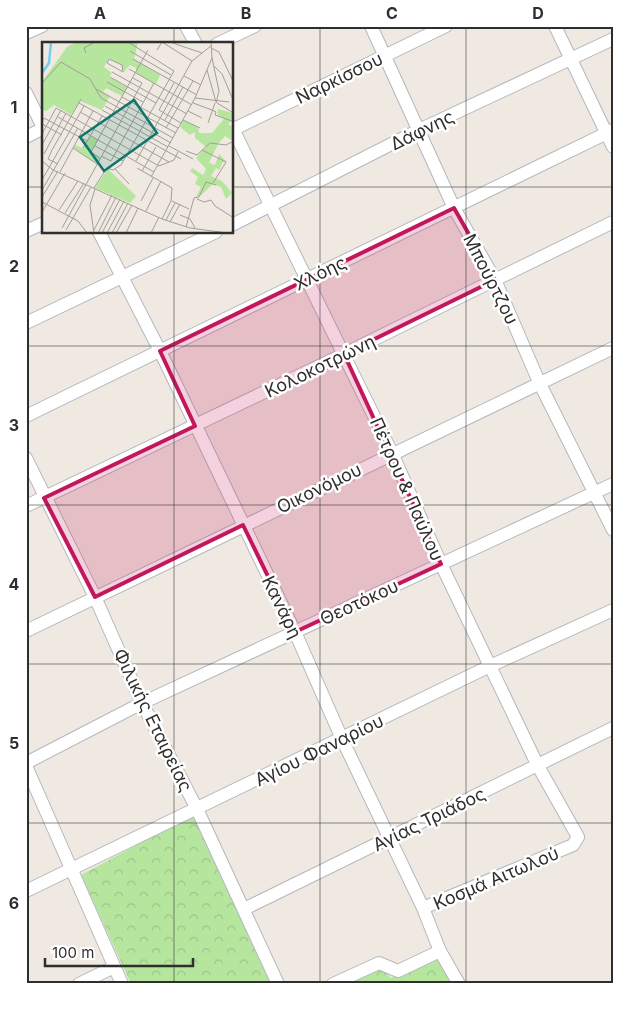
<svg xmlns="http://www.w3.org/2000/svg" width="639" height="1010" viewBox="0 0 639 1010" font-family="Inter,sans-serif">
	<defs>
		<pattern id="forest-crowns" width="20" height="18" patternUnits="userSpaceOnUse" patternTransform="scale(1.25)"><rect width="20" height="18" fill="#b6e59e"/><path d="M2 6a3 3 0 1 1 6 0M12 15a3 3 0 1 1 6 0" fill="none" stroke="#9dc588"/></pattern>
	</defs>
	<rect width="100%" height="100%" fill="#efe9e1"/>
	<path fill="url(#forest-crowns)" d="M196,813L274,984H131L81,875Z
		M441,953L456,984H348L382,968L391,978Z"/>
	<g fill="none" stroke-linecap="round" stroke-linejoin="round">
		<g stroke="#b4b7c1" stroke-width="14">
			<path id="minor" d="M186,26L196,44
				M371,26L454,208L495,280L539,382L613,530
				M555,26L613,147
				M26,33L42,26
				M217,44L255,26
				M26,93L44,129
				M232,127L392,453L441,564L538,766L578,837L573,845L423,908
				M232,130L446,26
				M26,137L44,128
				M232,225L419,130L613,39
				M26,231L44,223
				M99,232L160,351L295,632L342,739L423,908L440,951L459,984
				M26,323L216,232
				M26,416L613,130
				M26,458L95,597L142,703L197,809L278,984
				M26,506L344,354L613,222
				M26,631L613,348
				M26,763L142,703L613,484
				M26,766L122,984
				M26,891L490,666L613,610
				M244,909L613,728
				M79,984L114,967
				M333,984L379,963L398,971L440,951"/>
		</g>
		<use href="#minor" stroke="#fff" stroke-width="12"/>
	</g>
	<path fill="#c2185b" fill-opacity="0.2" stroke="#c2185b" stroke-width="4" stroke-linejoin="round" d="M454,208L495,280L344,354L441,564L295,632L243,525L95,597L44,498L195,426L160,351Z"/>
	<path fill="none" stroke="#2e2e2e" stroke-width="1" stroke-opacity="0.55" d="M174,26V44M320,26V984M466,26V984M26,187H44M232,187H613M174,232V984M26,346H613M26,505H613M26,664H613M26,823H613"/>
	<g text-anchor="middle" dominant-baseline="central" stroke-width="5" stroke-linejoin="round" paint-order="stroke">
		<g font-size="18" fill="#2e2e2e" stroke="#fff">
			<text transform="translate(339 78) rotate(-26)">Ναρκίσσου</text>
			<text transform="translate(422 130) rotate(-26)">Δάφνης</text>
			<text transform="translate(320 273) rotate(-26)">Χλόης</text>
			<text transform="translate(491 279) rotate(63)">Μπούρτζου</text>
			<text transform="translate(320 366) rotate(-26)">Κολοκοτρώνη</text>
			<text transform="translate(319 488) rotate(-26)">Οικονόμου</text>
			<text transform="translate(407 489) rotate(66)">Πέτρου &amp; Παύλου</text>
			<text transform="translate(359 602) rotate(-25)">Θεοτόκου</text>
			<text transform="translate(282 607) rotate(64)">Κανάρη</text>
			<text transform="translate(153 720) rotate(64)">Φιλικής Εταιρείας</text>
			<text transform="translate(319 750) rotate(-26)">Αγίου Φαναρίου</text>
			<text transform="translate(429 819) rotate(-26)">Αγίας Τριάδος</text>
			<text transform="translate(496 878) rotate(-23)">Κοσμά Αιτωλού</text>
		</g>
	</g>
	<g transform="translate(42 42)">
		<rect width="191" height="191" fill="#efe9e1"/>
		<path d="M34,0H96L92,17L118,33L114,42L94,31V26L88,23L82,30L80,23L67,16L62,25L70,31L67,35L85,45L80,54L64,46L61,50L68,54L60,68L38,59L29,73L12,63L4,69L0,68V40L25,5ZM176,67L191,71V78L186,82L191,85V99L183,94L176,102L167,121L173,123L177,112L185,120H181L177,128L174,126L169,134L180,139L190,151L184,157L179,145L171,142L159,153L154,155L159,145L153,142L156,135L148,129L150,126L161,133L164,127L154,116L164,105L153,96V90L148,93L138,85L141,78L156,85L157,91H170L182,77L176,73ZM48,94L56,98L49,110L58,116L55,122L32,106L33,103L41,106Z" fill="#b6e59e"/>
		<path d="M66,127L94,154L88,161L53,146Z" fill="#b6e59e"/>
		<path fill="none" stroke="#75cff0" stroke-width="2.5" d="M0,31L7,21L9,0"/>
		<path fill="none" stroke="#a29e99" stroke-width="1" d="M128,0L160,11M169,6L177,10L192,41M115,8L120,0L150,19M88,9L129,33M44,11L42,6L53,0M170,16L177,49L174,61M67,17L80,23L81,30L65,21ZM91,17L155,53M172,24L180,32L192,60M87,27L150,63M165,28L174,60M70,30L145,72M142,34L159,43M68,35L114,61M65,40L101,60M0,41L19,20L48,37L59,56L131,96M132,41L117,68L139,81M54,47L134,91M80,55L136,86M153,56L187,60M37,61L139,117M151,61L170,68M175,61L190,70M63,64L129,101M60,68L126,105M170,68L174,70L173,73L190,79M146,69L160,76M38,70L127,120M16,75L112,130M123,78L141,45M141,78L158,86M0,80L2,76L45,99M166,81L173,61M0,82L20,93M124,86L151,39M0,92L14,66L117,124L132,118L136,110M0,103L19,68M53,104L81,119M127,104L151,117M31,106L55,122M41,106L60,74M10,108L39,57M10,108L6,117L16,122M160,108L184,120L171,141M144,109L155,113L168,101L184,103L192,99M2,112L24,71M59,114L69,119L112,41M58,116L49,110L106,8M0,119L11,128L120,177L148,186L185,191M94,119L150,19L169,4M95,126L130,146L129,159L120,177M73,127L87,142M100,129L114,105M18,130L51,69M109,135L153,56L170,16L169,0M0,138L42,64M52,146L65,126L71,128L79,123L132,29L86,0M0,148L36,86M0,155L16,129M155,157L162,160L169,158L173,164L192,176M99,159L111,136M130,159L147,167M0,160L36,179L45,191M17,168L36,139M104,169L119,139M0,170L23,131M23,171L42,141M138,173L148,177L153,186M124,178L133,161M128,180L138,162M144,185L152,156L157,155L164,140L174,143M20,186L100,41L91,36M24,188L49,145M52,188L70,153M52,191L48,163L53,147M56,191L74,155M60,191L78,157M65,191L82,159M70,191L86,161M74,191L90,163M84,191L96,166M109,191L117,175"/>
		<path fill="#0f766e" fill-opacity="0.15" stroke="#0f766e" stroke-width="2.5" d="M92,58L115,91L62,129L38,95Z"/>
		<rect width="191" height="191" fill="none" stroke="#2e2e2e" stroke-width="2.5"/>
	</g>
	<rect width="639" height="1010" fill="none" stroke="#ffffff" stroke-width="55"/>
	<path d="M45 958v8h148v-8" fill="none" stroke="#2e2e2e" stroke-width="2.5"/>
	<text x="52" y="958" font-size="15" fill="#2e2e2e" stroke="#ffffff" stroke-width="4" paint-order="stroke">100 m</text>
	<rect x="28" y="28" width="584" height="954" fill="none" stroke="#2e2e2e" stroke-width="2"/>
	<g font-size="16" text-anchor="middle" font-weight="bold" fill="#2e2e2e">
		<text x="100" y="19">A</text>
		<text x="246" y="19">B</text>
		<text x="392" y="19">C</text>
		<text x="538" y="19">D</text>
		<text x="14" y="113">1</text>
		<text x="14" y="272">2</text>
		<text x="14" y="431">3</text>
		<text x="14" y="590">4</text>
		<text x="14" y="749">5</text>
		<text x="14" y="909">6</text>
	</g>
</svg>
